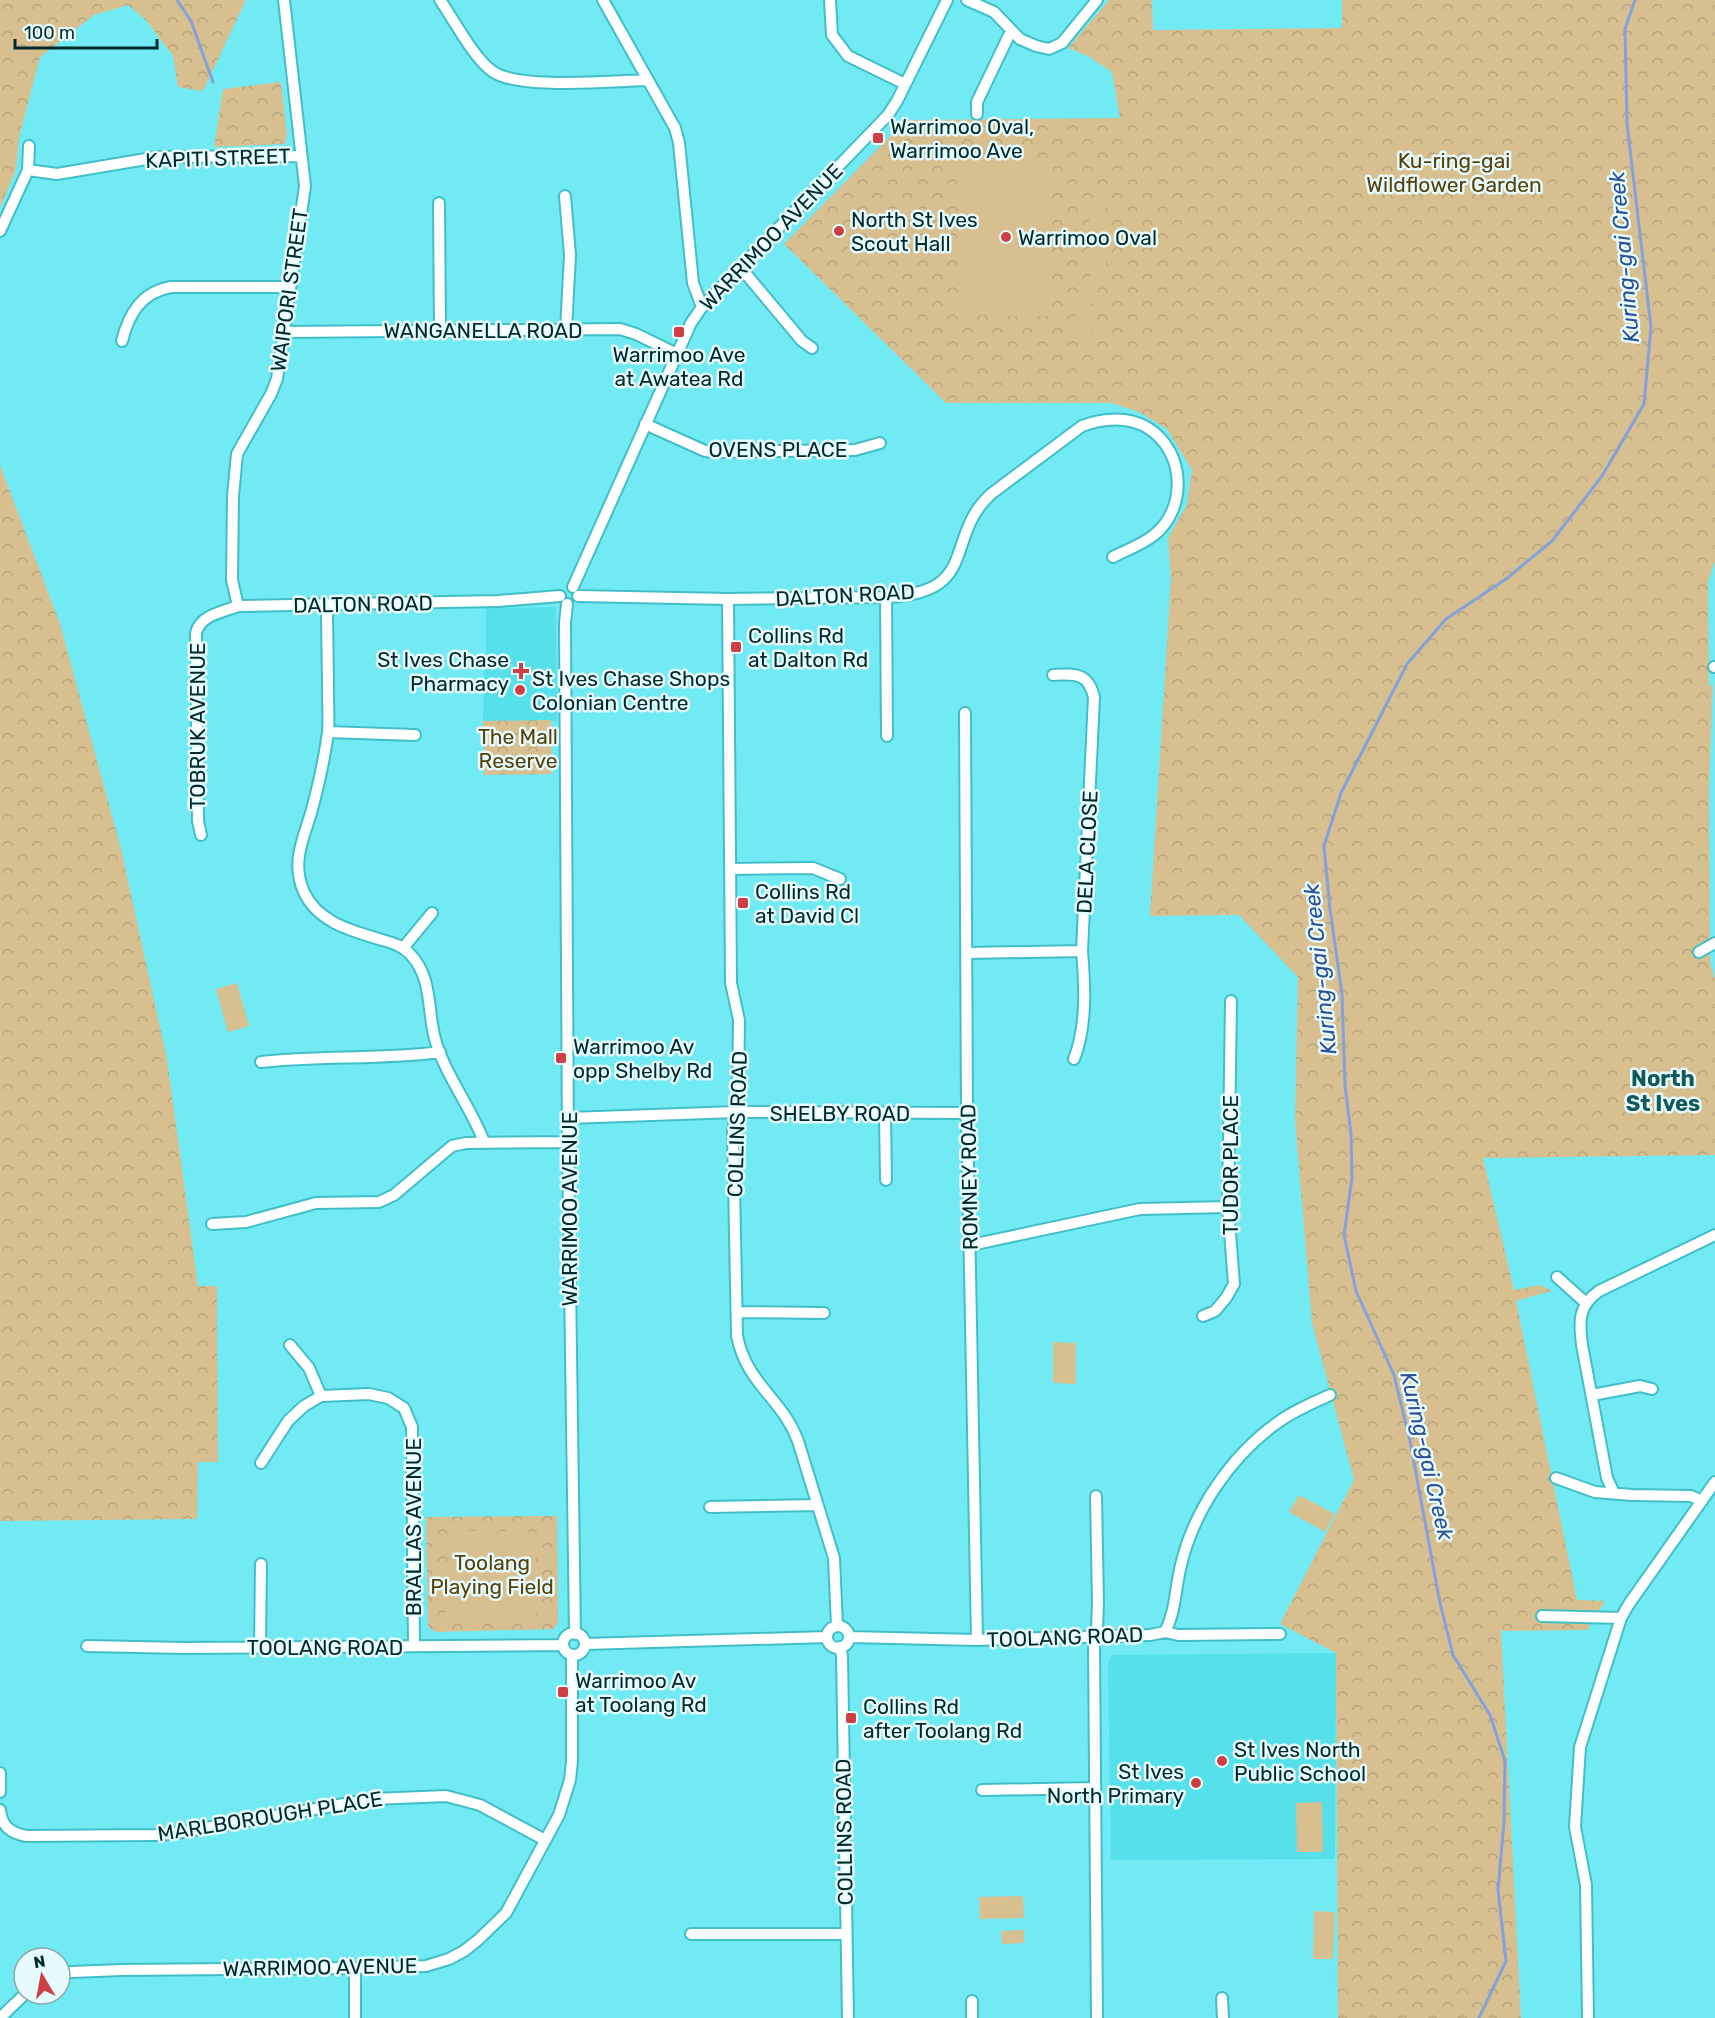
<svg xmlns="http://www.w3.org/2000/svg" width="1715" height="2018" viewBox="0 0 1715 2018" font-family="Rubik,sans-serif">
	<defs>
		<pattern id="forest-crowns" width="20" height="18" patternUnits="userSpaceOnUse" patternTransform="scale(1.5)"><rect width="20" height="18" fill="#d8bf90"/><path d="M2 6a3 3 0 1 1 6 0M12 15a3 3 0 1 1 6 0" fill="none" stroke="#b8a47c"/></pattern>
	</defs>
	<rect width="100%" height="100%" fill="#72eaf4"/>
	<path fill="#55e0ea" d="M556,607L557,721H483L484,670L486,666V608Z
		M1336,1653L1335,1859L1111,1860L1108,1664L1112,1655Z"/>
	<path fill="url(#forest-crowns)" d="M0,0H246L203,91L178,87L173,56L146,20L128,5L94,15L40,57L19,138L16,170L0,208Z
		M1109,0H1152L1153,30L1342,28V0H1715V561L1708,582L1709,687L1713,683L1709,789L1710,962L1715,979V1155L1483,1158L1514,1290L1540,1285L1552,1291L1516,1301L1577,1600L1605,1601L1587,1630L1501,1631L1521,2018H1338L1336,1653L1280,1624L1354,1480L1312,1323L1295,1120L1298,977L1239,915L1150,916L1171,578L1168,538L1187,504L1192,470L1167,429L1139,412L1111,403H946L784,244L906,120L1120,118L1112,72L1088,56L1068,48Z
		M281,82L287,135L285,144L214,147L223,89Z
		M0,465L60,624L121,849L167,1059L198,1286H217L218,1462H198L197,1519L0,1521Z
		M551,720L552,774L484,775L483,721Z
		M557,1516L558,1622L554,1629L436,1632L428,1627L426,1517Z"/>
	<path fill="#d8bf90" d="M961,159H1053L1051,316L959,315Z
		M1105,202L1106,237H1090L1089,203Z
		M1090,248H1106V282H1090Z
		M1091,300L1092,334H1076L1075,301Z
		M237,983L249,1026L228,1032L216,989Z
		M1053,1342L1076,1343V1384L1053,1383Z
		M1299,1495L1335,1514L1325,1532L1289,1512Z
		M447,1530L489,1531V1538L498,1539L499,1531L537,1532L536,1560H526L527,1563L538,1564L537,1592H531L532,1595L537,1596L536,1624L495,1622V1617H485V1622L445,1621L446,1593H462V1590L445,1589L447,1561L466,1562L468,1559L446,1558Z
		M1322,1802L1323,1852H1297L1296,1803Z
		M1023,1896L1024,1918L980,1919L979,1897Z
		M1314,1911L1335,1912L1333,1959H1313Z
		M1024,1930V1943L1002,1944L1001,1931Z"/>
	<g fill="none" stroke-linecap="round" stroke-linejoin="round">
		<path stroke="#83a2dc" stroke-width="3" d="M177,0L191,21L213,82
			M1479,2018L1506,1961L1498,1890L1504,1821L1505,1761L1490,1715L1453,1655L1440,1603L1410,1441L1394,1375L1356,1291L1344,1235L1352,1178L1351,1134L1345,1085L1342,994L1330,909L1324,846L1341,793L1407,664L1446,619L1506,579L1552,541L1602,476L1644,404L1651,327L1627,124L1625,29L1635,0"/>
		<g stroke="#40bfc8" stroke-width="14">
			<path id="minor" d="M440,0C454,20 473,57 492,71C517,90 613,81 648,80
				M603,0L675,128L679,143L693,283L702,307
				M830,0L832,35L848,56L905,84
				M967,0L994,12L1020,39L1036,46L1049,49L1062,43L1097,0
				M977,114V102L1011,31
				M28,170L57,174L158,157L301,156
				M565,196L570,255L566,330
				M439,203L440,331
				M0,231L28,170L29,146
				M741,268L802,341L812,348
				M285,332L620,329L636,334L677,354
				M122,341C129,313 142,292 171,287H290
				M645,424L705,451L716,452L855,450L880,443
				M573,587L691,323L702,307L888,115L897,101L947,0
				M578,596L728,599L886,597C981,593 943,538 991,494L1082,426C1103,418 1128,416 1148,428C1186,452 1187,509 1154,535C1142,545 1126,550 1113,557
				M886,597L887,736
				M728,599L731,983L739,1020L738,1096L733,1132L737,1336C747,1385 782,1398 798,1441L834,1558L837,1626
				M567,604L565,623L568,1142L575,1634
				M327,605C327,634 328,663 328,691C328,705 329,719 328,732C325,755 317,791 311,813C303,839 291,864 304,892C318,923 353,931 382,940C393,943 403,946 410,954C433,978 427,1010 435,1039C445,1075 471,1107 484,1142
				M238,606L232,580L233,496L237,454L271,394L277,379L305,186L284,0
				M1714,667H1715
				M1053,675C1074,674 1088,672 1094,697L1082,951C1085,986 1087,1026 1074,1059
				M965,713L967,1113L977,1640
				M328,732L415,735
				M201,835L198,821L196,633C200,615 223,612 238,606L498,601L560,596
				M730,869L813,868L840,879
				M403,948L432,913
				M1699,952L1715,943
				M968,953L1082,951
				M261,1062C321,1055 381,1060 440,1052
				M885,1114L886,1180
				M569,1118L736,1112L967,1113
				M212,1224L246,1222L316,1203L379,1202L394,1195L452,1146L466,1143L568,1142
				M971,1245L1140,1209L1228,1207
				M1557,1277L1586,1303
				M737,1312L824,1313
				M1203,1316L1215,1311L1226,1298L1234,1284L1228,1207L1231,1001
				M290,1345L309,1368L321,1396
				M1592,1395L1640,1386L1652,1389
				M261,1463L288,1421L304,1406L321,1396L369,1394L388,1398L404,1408L412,1427L414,1646
				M1556,1478L1595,1492L1632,1495L1691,1496L1702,1501
				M1614,1493L1607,1478L1582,1345C1579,1321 1578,1306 1599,1291L1715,1235
				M1096,1496L1098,1603L1097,1628L1094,1646L1097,2018
				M710,1507L816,1505
				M1542,1616L1621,1618
				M827 1637a11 11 0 1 1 22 0a11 11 0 1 1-22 0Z
				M1165,1632C1176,1611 1175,1588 1181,1565C1194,1510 1231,1456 1277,1423C1293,1411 1312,1403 1330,1395
				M563 1644a11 11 0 1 1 22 0a11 11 0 1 1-22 0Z
				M849,1637L977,1640L1150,1635L1165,1632L1178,1635L1280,1634
				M585,1644L827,1637
				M87,1646L185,1648L563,1645
				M260,1647L261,1564
				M840,1647L842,1656L848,2018
				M0,1773V1792
				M982,1790L1093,1788
				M0,1810C2,1826 10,1833 26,1836L155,1835L171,1834L373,1799L446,1796L480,1805L545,1840
				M691,1934H846
				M355,1968V2018
				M60,1975L71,1972L122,1970L355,1968L426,1966L449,1959L464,1951L478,1940L506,1913L559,1815L570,1780L572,1761V1655
				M1222,1998L1223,2018
				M0,2018L25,1994
				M972,2018V2001
				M1588,2018L1586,1885L1575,1827L1580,1747L1621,1618L1629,1604L1715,1482"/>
		</g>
		<use href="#minor" stroke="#fff" stroke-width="10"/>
	</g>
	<g fill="#ce3f45" stroke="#e6fbfc" stroke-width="2">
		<rect x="872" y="132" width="12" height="12" rx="3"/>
		<circle cx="839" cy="231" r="6"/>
		<circle cx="1006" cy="237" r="6"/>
		<rect x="673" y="326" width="12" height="12" rx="3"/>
		<rect x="730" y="641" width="12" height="12" rx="3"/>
		<path d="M518 662h6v6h6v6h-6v6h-6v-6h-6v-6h6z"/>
		<circle cx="520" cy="690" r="6"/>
		<rect x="737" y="897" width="12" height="12" rx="3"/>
		<rect x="555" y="1052" width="12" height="12" rx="3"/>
		<rect x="557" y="1686" width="12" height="12" rx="3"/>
		<rect x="845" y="1712" width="12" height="12" rx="3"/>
		<circle cx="1222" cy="1761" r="6"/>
		<circle cx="1196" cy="1783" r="6"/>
	</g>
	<g text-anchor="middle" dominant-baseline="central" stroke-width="5" stroke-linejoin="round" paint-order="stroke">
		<g font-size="21" fill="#00292c" stroke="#e6fbfc" text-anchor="start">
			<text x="890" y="126">Warrimoo Oval,<tspan x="890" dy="24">Warrimoo Ave</tspan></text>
			<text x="851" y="219">North St Ives<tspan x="851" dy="24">Scout Hall</tspan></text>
			<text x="1018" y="237">Warrimoo Oval</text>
			<text x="679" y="354" text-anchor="middle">Warrimoo Ave<tspan x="679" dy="24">at Awatea Rd</tspan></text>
			<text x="748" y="635">Collins Rd<tspan x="748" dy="24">at Dalton Rd</tspan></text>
			<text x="509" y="659" text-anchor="end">St Ives Chase<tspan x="509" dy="24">Pharmacy</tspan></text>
			<text x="532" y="678">St Ives Chase Shops<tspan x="532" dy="24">Colonian Centre</tspan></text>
			<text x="755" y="891">Collins Rd<tspan x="755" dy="24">at David Cl</tspan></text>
			<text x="573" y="1046">Warrimoo Av<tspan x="573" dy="24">opp Shelby Rd</tspan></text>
			<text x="575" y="1680">Warrimoo Av<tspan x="575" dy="24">at Toolang Rd</tspan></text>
			<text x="863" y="1706">Collins Rd<tspan x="863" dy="24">after Toolang Rd</tspan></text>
			<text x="1234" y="1749">St Ives North<tspan x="1234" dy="24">Public School</tspan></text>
			<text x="1184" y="1771" text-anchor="end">St Ives<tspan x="1184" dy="24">North Primary</tspan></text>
		</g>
		<g font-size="21" fill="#00292c" stroke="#e6fbfc">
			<text transform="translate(218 158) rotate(-2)">KAPITI STREET</text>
			<text transform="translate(771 237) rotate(-46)">WARRIMOO AVENUE</text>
			<text transform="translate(289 290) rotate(-82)">WAIPORI STREET</text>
			<text x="483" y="330">WANGANELLA ROAD</text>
			<text x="778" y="449">OVENS PLACE</text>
			<text transform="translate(845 595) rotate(-3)">DALTON ROAD</text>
			<text transform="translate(363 604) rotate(-1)">DALTON ROAD</text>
			<text transform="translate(197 726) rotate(-90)">TOBRUK AVENUE</text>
			<text transform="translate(1087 852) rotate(-87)">DELA CLOSE</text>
			<text x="840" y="1113">SHELBY ROAD</text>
			<text transform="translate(737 1124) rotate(-88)">COLLINS ROAD</text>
			<text transform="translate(1230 1165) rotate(-90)">TUDOR PLACE</text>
			<text transform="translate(969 1177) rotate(-91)">ROMNEY ROAD</text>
			<text transform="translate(569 1209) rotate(-90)">WARRIMOO AVENUE</text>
			<text transform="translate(413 1527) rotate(-90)">BRALLAS AVENUE</text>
			<text transform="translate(1065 1637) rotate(-2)">TOOLANG ROAD</text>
			<text x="325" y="1647">TOOLANG ROAD</text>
			<text transform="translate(270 1816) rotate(-9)">MARLBOROUGH PLACE</text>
			<text transform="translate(844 1832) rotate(-91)">COLLINS ROAD</text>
			<text transform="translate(320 1967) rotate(-1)">WARRIMOO AVENUE</text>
		</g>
		<g font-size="21" fill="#57400b" stroke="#e6fbfc">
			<text x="1454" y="160">Ku-ring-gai<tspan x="1454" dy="24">Wildflower Garden</tspan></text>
			<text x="518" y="736">The Mall<tspan x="518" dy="24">Reserve</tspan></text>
			<text x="492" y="1562">Toolang<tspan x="492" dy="24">Playing Field</tspan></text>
		</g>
		<g font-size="22" font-style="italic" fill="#2c4f95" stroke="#e6fbfc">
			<text transform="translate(1624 257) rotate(-95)">Kuring-gai Creek</text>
			<text transform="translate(1320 969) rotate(-96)">Kuring-gai Creek</text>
			<text transform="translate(1427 1456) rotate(77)">Kuring-gai Creek</text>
		</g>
		<g font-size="22" font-weight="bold" fill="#13585d" stroke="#e6fbfc">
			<text x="1663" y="1078">North<tspan x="1663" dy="25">St Ives</tspan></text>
		</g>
	</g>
	<g transform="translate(42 1976) rotate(350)"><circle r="28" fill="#e6fbfc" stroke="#8aa7a9" stroke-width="1.5"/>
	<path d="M0-4.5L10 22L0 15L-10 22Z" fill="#ce3f45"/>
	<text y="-9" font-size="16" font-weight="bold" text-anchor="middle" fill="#00292c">N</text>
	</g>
	<path d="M15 39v9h142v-9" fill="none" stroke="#00292c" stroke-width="3"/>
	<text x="24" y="39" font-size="18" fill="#00292c" stroke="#e6fbfc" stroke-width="4.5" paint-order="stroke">100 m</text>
</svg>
